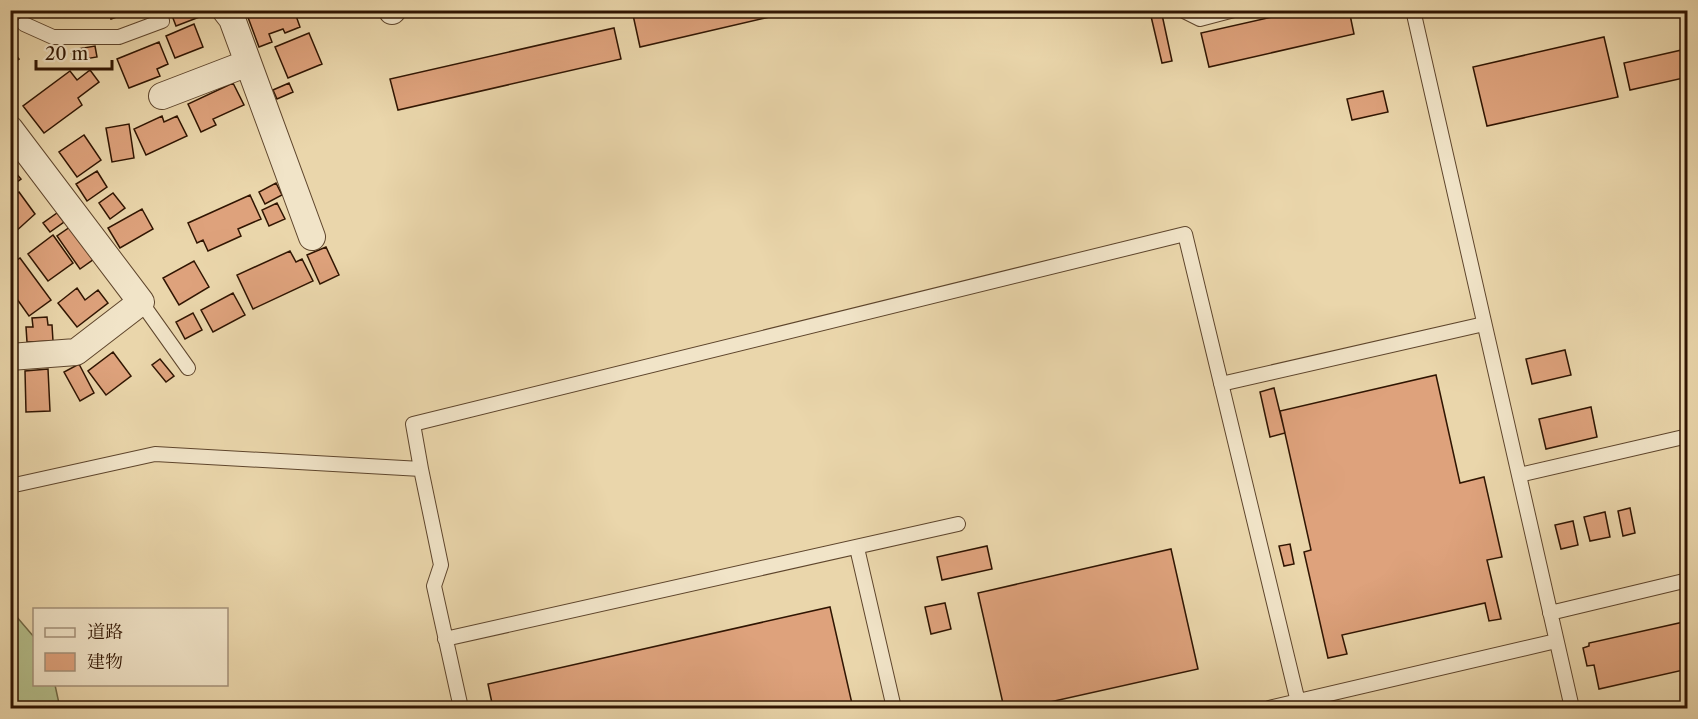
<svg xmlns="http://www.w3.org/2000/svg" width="1698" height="719" viewBox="0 0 1698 719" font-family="'Libre Caslon Text','Noto Serif JP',serif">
	<rect width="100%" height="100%" fill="#ead6ab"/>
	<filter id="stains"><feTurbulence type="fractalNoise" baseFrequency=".00333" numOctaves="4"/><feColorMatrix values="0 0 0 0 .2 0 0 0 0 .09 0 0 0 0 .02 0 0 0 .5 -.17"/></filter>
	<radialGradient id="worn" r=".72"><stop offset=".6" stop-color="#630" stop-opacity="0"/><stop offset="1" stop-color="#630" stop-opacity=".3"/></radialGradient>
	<path fill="#b4be8b" stroke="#726a46" stroke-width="1.5" d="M10,609L34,637V684L55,685L60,708H11Z"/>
	<path fill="#dea27c" stroke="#301502" stroke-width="1.5" d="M108,10H136L111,19Z
		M178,10H201L202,16L176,26L171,13Z
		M249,10H294L300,27L285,33L283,29L269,34L272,42L259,47L246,12Z
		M655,10H800L640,47L633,15Z
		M1161,10L1172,61L1162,63L1150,12Z
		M1303,10H1349L1354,34L1209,67L1201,33Z
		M194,24L203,47L175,58L166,36Z
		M614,28L621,59L398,110L390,79Z
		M309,33L322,64L288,78L275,47Z
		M1604,37L1618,97L1487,126L1473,67Z
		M159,42L168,64L157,69L160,76L129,88L117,59Z
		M95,46L97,57L73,61L71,50Z
		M10,48L19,59L10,65Z
		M1686,49L1688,77L1630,90L1624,63Z
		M90,70L99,82L78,98L82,105L44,133L23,106L70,71L77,80Z
		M233,83L244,105L213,119L216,125L201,132L188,104Z
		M289,83L293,92L277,99L273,90Z
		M1383,91L1388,112L1352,120L1347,99Z
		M162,116L164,122L177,116L187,136L146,155L134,129Z
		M129,124L134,158L112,162L106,128Z
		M84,135L101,160L77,177L59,152Z
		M10,166L21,179L10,187Z
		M97,171L107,187L87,201L76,184Z
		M276,183L282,195L265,204L259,192Z
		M19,192L35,214L14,233L10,228V198Z
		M113,193L125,208L110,219L99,203Z
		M250,195L261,219L238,229L241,236L208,251L203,240L197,243L188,223Z
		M277,203L285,219L269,226L262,210Z
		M142,209L153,229L120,248L108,228Z
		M57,213L64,222L50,232L43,223Z
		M70,227L94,259L80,269L57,236Z
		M53,235L73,263L48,281L28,254Z
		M326,247L339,275L320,284L307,255Z
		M290,251L296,262L302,259L313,281L253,309L237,275Z
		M20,258L51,300L29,316L17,299L10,304V265Z
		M194,261L209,287L179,305L163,278Z
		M77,288L85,300L98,290L108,303L77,327L58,303Z
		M233,293L245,315L213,332L201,310Z
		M193,313L202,330L185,339L176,322Z
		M47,317L48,325H52L53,341L27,342L26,327H33L32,318Z
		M1565,350L1571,375L1532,384L1526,359Z
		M113,352L131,376L106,395L88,371Z
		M160,359L174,376L166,382L152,365Z
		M79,364L94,393L80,401L64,372Z
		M48,369L50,411L26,412L25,371Z
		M15,371L17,419H10V372Z
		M1436,375L1460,483L1484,477L1502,557L1487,560L1501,619L1489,621L1485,603L1342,635L1347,654L1328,658L1304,552L1311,550L1280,411Z
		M1274,388L1285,433L1270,437L1260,392Z
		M1591,407L1597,437L1546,449L1539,419Z
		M1630,508L1635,533L1623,536L1618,511Z
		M1605,512L1610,537L1590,541L1584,517Z
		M1573,521L1578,545L1561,549L1555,525Z
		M1290,544L1294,564L1284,566L1279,546Z
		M987,546L992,569L942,580L937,557Z
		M1171,549L1198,669L1023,708H1004L978,593Z
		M945,603L951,629L931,634L925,607Z
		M830,607L853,708H493L488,684Z
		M1688,621V669L1599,689L1594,665L1587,666L1583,648L1589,646V643Z
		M1688,701V708H1662V707Z"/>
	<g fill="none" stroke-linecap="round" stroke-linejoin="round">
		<g stroke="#5e452c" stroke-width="16">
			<path id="lane" d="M1182,10L1200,19L1234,10
				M1413,10L1572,708
				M24,24L53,37H119L162,21L160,10
				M141,302L188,368
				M1221,384L1484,324
				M421,469L413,424L1185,234L1298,702
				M1519,475L1688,436
				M10,486L155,454L421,469L441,565L434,586L461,708
				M857,548L894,708
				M1550,613L1688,580
				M445,639L958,524
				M1269,708L1556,641"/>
		</g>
		<g stroke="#5e452c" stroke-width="28">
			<path id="street" d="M225,10L232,19L312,237
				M392,11L393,10
				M162,96L248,63
				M10,129L141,302L76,352L10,357"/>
		</g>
		<use href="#lane" stroke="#f1e4c8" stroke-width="14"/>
		<use href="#street" stroke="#f1e4c8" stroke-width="26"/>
	</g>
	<rect width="1698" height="719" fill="none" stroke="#ead6ab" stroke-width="36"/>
	<rect x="12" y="12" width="1674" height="695" fill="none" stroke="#301502" stroke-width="3"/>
	<rect x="18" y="18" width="1662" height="683" fill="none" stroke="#301502" stroke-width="1.5"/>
	<rect x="33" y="608" width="195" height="78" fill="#f1e4c8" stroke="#a49179" stroke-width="1.5"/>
	<rect x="45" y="628" width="30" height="9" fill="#f1e4c8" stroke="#a49179" stroke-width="1.5"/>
	<text x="87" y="638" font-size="18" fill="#301502">道路</text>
	<rect x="45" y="653" width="30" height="18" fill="#dea27c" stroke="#a49179" stroke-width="1.5"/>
	<text x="87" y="668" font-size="18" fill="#301502">建物</text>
	<path d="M36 60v9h76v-9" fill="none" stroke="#301502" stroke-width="3"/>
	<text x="45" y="60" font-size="18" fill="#301502" stroke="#f1e4c8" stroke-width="4.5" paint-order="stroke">20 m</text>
	<rect width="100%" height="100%" filter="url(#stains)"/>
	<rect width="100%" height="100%" fill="url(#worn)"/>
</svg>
